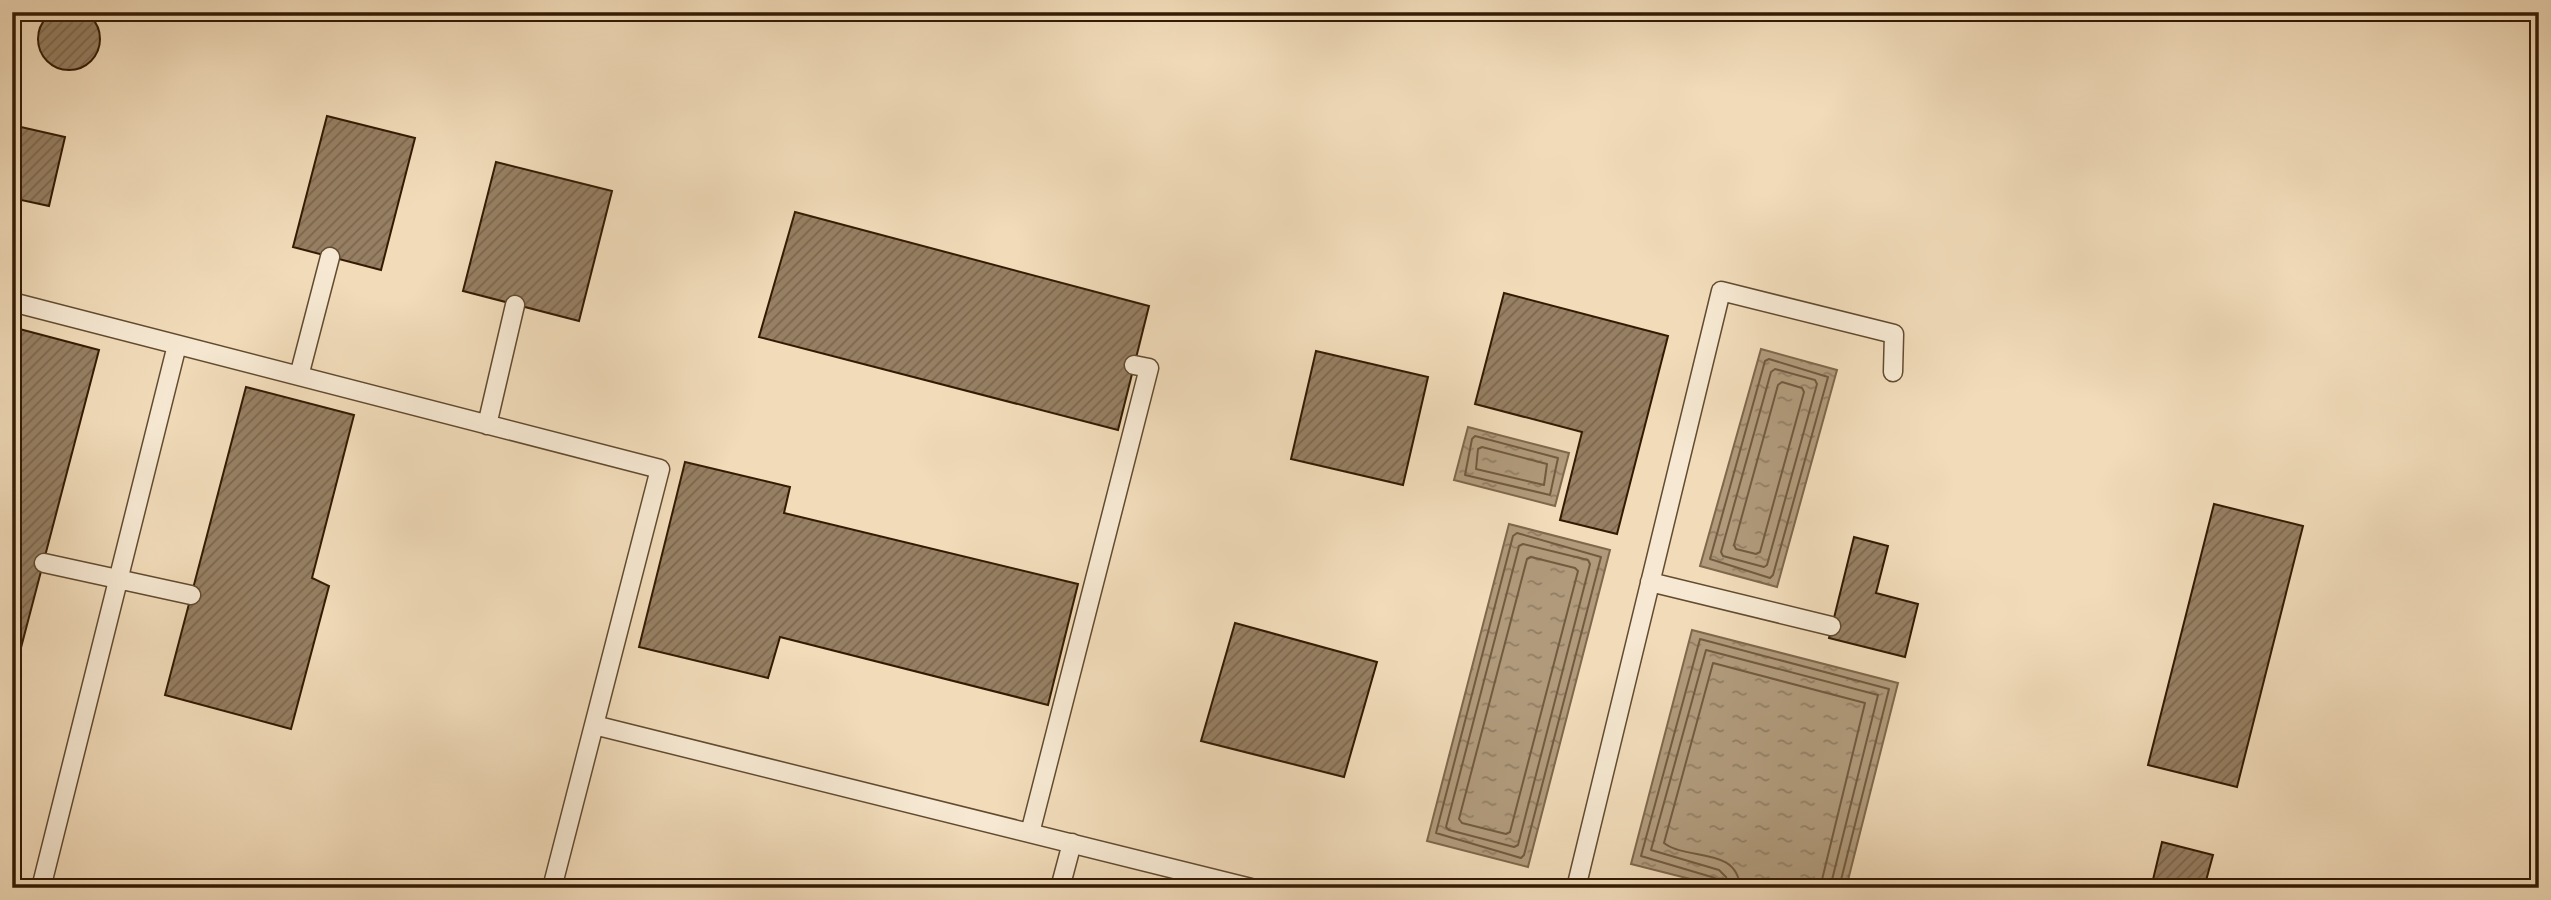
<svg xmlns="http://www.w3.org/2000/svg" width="2551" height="900" viewBox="0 0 2551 900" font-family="'IM FELL DW Pica',serif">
	<defs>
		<pattern id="water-ripples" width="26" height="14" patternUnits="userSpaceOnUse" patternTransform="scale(1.75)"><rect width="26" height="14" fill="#b09a7b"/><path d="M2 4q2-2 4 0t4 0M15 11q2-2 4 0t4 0" fill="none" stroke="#907d63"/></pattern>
		<pattern id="building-hatch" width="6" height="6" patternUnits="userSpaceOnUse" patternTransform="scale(1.75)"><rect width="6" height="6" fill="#967f62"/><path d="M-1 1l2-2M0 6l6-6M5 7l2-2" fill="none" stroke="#7b674f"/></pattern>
	</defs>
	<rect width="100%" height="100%" fill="#f1dbb9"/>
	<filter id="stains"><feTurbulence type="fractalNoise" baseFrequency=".00286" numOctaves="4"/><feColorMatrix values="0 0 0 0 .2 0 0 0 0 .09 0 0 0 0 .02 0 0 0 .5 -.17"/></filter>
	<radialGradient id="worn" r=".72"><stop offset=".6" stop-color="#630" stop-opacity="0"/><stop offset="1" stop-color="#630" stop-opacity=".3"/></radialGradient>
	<path fill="url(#water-ripples)" stroke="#7e674b" stroke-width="2" d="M1761,349L1837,370L1777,587L1700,566Z
		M1468,427L1569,453L1555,506L1454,480Z
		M1509,524L1610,550L1528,867L1427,841Z
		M1692,630L1898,683L1846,888H1726L1631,864Z"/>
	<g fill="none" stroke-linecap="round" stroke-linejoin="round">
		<path stroke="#725a3f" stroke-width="2" d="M1769,359L1828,377L1773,575L1770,578L1710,559L1765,361Z
			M1775,369L1815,380L1817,384L1767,565L1764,567L1723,556L1721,552L1771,372Z
			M1782,382L1802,388L1804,392L1760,552L1756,554L1736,549L1734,545L1778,385Z
			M1475,436L1558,458L1550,495L1465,475L1472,439Z
			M1482,447L1547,464L1544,485L1476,469L1478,449Z
			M1517,533L1601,557L1524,855L1521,858L1436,833L1513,536Z
			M1523,544L1588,560L1590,564L1518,845L1514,847L1449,830L1446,827L1519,546Z
			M1531,557L1575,568L1578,571L1510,832L1506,834L1462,823L1459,819L1527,559Z
			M1720,888L1715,878L1641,856L1700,639L1889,689L1839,888
			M1729,888L1726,877L1719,870L1651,850L1706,650L1878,695L1830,888
			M1740,888C1738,846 1687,861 1664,843L1713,663L1865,703L1820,888"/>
	</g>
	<path fill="url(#building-hatch)" stroke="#331b03" stroke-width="2" d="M38 39a31 31 0 1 1 62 0a31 31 0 1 1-62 0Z
		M327,116L415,138L381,270L293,247Z
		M12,125L65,137L49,206L12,198Z
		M496,162L612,191L579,321L463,291Z
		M795,212L1149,306L1118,430L759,337Z
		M1504,293L1668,336L1617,534L1560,520L1582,432L1475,404Z
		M12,327L99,350L12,682Z
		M1316,351L1428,377L1403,485L1291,459Z
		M246,387L354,415L312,578L329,586L291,729L165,695Z
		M685,462L790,487L784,513L1078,584L1048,705L780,637L768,678L639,647Z
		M2214,504L2303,526L2237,787L2148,765Z
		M1854,537L1888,546L1876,593L1918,604L1905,657L1829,638Z
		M1235,623L1377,662L1344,777L1201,741Z
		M2162,842L2213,855L2204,888H2151Z"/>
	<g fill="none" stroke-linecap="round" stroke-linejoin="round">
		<g stroke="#624b30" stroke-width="21">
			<path id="lane" d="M12,302L660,469L552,888
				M299,376L330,257
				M487,425L515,305
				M44,563L191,595
				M1650,582L1831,626
				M594,725L1251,888
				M1030,833L1149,368L1134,365
				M41,888L177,345
				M1060,888L1072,843
				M1576,888L1721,291L1894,334L1893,372"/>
		</g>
		<use href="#lane" stroke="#f6e8d2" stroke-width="18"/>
	</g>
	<rect width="2551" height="900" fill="none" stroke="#f1dbb9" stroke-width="42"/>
	<rect x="14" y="14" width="2523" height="872" fill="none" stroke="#331b03" stroke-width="3.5"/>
	<rect x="21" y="21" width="2509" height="858" fill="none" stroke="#331b03" stroke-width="2"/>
	<rect width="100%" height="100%" filter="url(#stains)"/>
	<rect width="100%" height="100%" fill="url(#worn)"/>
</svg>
